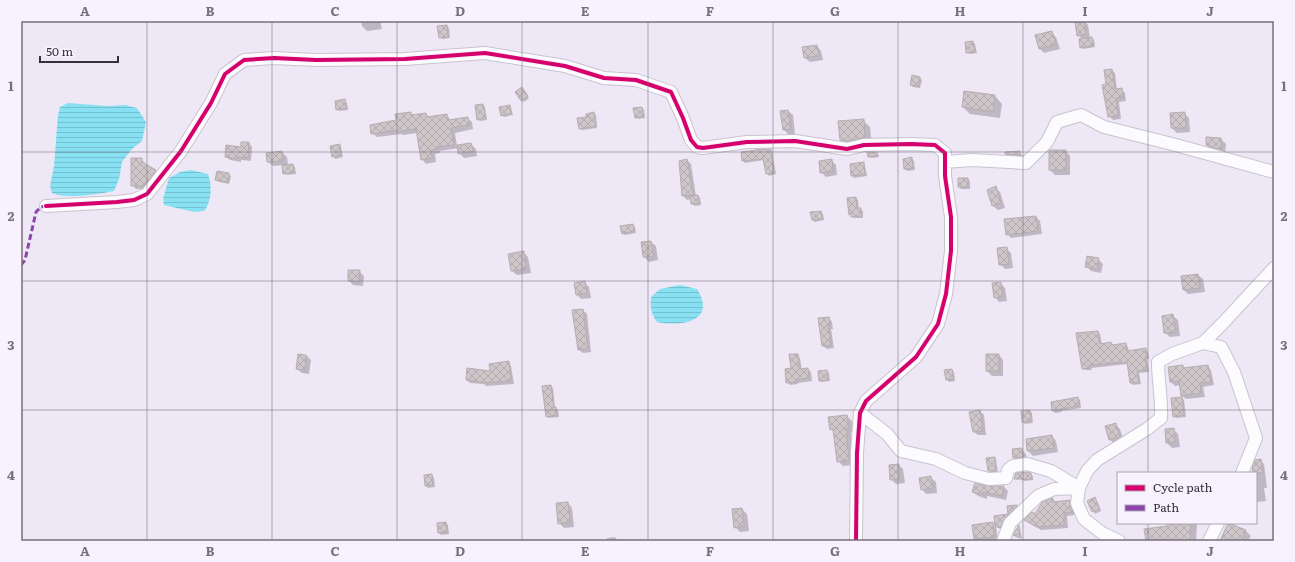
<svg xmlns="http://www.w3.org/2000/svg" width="1295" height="562" viewBox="0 0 1295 562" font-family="Literata,serif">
	<defs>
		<pattern id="water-rules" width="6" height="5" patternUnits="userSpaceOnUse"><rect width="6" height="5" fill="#88e1f2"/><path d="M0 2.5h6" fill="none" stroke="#76c1d0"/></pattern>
		<pattern id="building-cross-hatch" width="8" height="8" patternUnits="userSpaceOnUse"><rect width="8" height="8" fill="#cec6c9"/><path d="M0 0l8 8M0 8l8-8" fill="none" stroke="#b2aaad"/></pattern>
	</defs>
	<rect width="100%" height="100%" fill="#eee7f6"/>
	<path fill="url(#water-rules)" d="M68,103L108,106L125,105L137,108L146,122L142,141L132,149L122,162L119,179L114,191C98,194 67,200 52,193L50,186L54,166L58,115L60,107Z
		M191,170L208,174C212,185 212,202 204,211L194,212L164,205L163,199L169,178L180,172Z
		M680,285L697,289C717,321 682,327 657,322C651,314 650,307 651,297L660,289Z"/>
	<path fill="#0003" d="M361,21H380L382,29L367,31L362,26Z
		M1078,21H1084L1088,25L1090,38H1092L1094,40L1095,47L1083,49L1081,47L1082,39L1078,35Z
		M447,26L449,28L450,38L442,39L440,37Z
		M1051,32L1056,37L1060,49L1044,53L1039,48Z
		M973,42L975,44L977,53L970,54L967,52Z
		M817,46L821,51L823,60L810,62L805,58Z
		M1112,70L1115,73L1117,90L1121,89L1125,93L1126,101L1119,102L1121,119L1113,120L1109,116L1107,85Z
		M920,78L922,80L920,88L913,87L911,85Z
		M524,90L529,98L524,102L522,100Z
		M965,92L995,96L1002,104L1000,118L970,114L963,107Z
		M345,101L347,103L348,110L339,111L337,109Z
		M483,105L485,107L487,120L480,121L478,119Z
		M509,106L511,108L513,115L504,117L502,115Z
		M642,108L644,110L645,118L638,119L635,117Z
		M788,111L793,115L795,134L789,135L784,130Z
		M410,113L413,116L426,114L430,118L447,115L451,121L467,118L472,122L473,129L455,133L457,146L471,144L476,149L477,156L464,158L459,153V148L440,151V153L435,154L436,162L426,164L422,159L417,133L403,135L401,134L377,137L372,133L397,121Z
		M593,113L596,115L597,128L582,130L580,128Z
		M1184,113L1189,118L1190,132L1177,133L1172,128Z
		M863,120L870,127L872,145L848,147L841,140Z
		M1207,138L1221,139L1226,144L1225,154L1211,150L1207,145Z
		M249,143L252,147L251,161L241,160V162L230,160L226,157Z
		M339,145L341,147L343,157L335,159L333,156Z
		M770,150L772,152L776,174L769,176L767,173L764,160L745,163L743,161Z
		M1066,151L1070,156V175H1055L1050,170Z
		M282,152L287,157L288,165H293L295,167L296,174L286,175L284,173L283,165L273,166L268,162Z
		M1019,152L1024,157L1011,159L1006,154Z
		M877,153L879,157L871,158L869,156Z
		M911,158L914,161L915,170L907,171L905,169Z
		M141,159L145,163V165L155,171L159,174L148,189H136L132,185Z
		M687,160L691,164L696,196H698L700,198L701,205L695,206L692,204V199L687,200L683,196Z
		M831,160L836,165L837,175L826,177L821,172Z
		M863,163L865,166L867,176L854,178L852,176L851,165Z
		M229,174L231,176L229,184L219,182L216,180Z
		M968,179L970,181V189H961L959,187Z
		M995,187L1000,192L1005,208L998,210L993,206Z
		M856,198L858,200L859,209L863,211V218H854L850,214Z
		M821,212L823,214L824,220L815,222L812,220Z
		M1036,217L1040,221L1042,234L1011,238L1007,234Z
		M632,225L635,227L636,233L625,235L622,233Z
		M651,242L656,246L658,260L649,262L644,257L642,243Z
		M1006,248L1011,253L1013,268L1005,269L1000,264Z
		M523,252L528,257L531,273L517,275L512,271Z
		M1098,259L1103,264L1101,273L1091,271L1086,266Z
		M359,271L364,276L363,286L353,285L349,281Z
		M1198,275L1203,279L1205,292L1188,294L1184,290L1182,277Z
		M584,282L589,287L591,298L581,299L577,295Z
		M1000,283L1005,288L1007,301L999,302L995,297Z
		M583,310L587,314L591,352L583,353L579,350Z
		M1173,316L1178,320L1180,336L1170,337L1165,333Z
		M829,318L832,322L833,329H831L834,348L827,349L823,346Z
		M1098,332L1100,334L1102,344L1111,343L1113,346L1126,344L1128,347L1129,352L1146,349L1148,352L1149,359H1147L1149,372L1139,373L1141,384L1133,385L1131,383L1128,364L1091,368L1092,370H1085L1082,368Z
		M306,355L311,360L309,374L302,373L297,369Z
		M797,355L800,358L802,370L808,369L811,372L812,381L798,383V384L790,385L787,382Z
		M999,355L1003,360V376H992L987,371Z
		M508,362L511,366L514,384L486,386L484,384L470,383L467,380L491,372Z
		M1182,366L1186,369L1207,366L1211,370L1214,385L1203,387L1205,397L1186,399L1182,396L1181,385L1175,386L1171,382Z
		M952,370L954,372L955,381L949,382L947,380Z
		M827,371L829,373L830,381L822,382L820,380Z
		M551,386L553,388L555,408L558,410L559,417L549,418L547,416Z
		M1078,398L1080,400L1081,408L1061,411L1062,412L1055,413L1053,411L1052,402Z
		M1182,398L1184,400L1186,417L1176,418L1174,416Z
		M980,411L984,415L986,435H978L974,432Z
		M1030,411L1032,413L1033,423L1025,424L1023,422Z
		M847,416L852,421L853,432H851L854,465L843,466L838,461L835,433L831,429Z
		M1115,424L1120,429L1124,442L1115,444L1110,440L1106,427Z
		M1173,429L1178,434L1180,447L1172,448L1167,443L1166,430Z
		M1052,436L1056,441L1058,452L1033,456L1028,451L1027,439Z
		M1021,449L1026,454L1027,461L1019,463L1014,458L1013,450Z
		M994,458L996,460L998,473H991L989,470Z
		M1260,460L1264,464L1267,488H1264L1266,501L1256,502V473H1254Z
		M898,465L903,469L905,483L896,484L891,479Z
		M1030,474L1033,476V480L1025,481L1023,479L1017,480L1015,478Z
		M432,475L434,478L435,487L428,488L426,486L425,476Z
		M931,478L936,482L937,493L926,494L922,489Z
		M1004,487L1008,491L1006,500L987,496V499L978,496L973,492Z
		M1052,499L1056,502L1069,501L1073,505L1075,515L1067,516L1068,528L1041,530L1029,523L1025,520L1035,516Z
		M1088,501H1096L1101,511L1095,514Z
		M568,503L572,508L574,527L564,528L559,523Z
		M1016,506L1018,508L1002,530L996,526L998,540L975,541L973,525L992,523L996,527L995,517L1009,515L1008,507Z
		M742,509L747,514L749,531L740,532L735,527Z
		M446,523L448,525L449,534L441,535L439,533Z
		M1168,523H1195L1197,525L1196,541H1147L1146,530L1168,527Z
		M1229,523L1246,531L1251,536L1248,541H1224Z
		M1019,527L1020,528L1022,539L1015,535Z
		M615,537L618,541H607V538Z"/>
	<path fill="url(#building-cross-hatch)" stroke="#b5aeb1" d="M1075,21H1084L1086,34L1077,36Z
		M447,25L448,37L439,38L437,26Z
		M1052,31L1056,44L1039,49L1035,35Z
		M1092,37L1094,45L1080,48L1079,39Z
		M973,41L975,52L966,53L965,42Z
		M817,45L819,56L804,58L802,47Z
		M1112,69L1115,89L1122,88L1123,97L1116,98L1118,116L1108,117L1102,85L1106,84L1104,70Z
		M912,75L920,77L919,87L910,85Z
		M522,87L528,96L521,101L515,92Z
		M964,91L995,95L993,112L962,107Z
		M345,99L347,108L336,110L335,101Z
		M483,104L486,118L477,120L475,105Z
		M510,105L511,113L501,116L499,107Z
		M642,107L644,116L635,118L633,108Z
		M788,110L791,129L783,130L780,111Z
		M411,112V115L426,113L427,117L447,114L448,120L468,117L469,125L451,128L454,145L436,147L437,149L431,150L432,158L421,160L416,129L398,132V130L371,134L370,125L396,120L395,114Z
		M594,112L596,126L579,129L577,118L586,117V114Z
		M1185,112L1186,128H1171L1170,113Z
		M864,119L865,137L847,141L840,140L838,121Z
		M1206,137L1221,138V150L1206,145Z
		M241,142H249L248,158L238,157L237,159L225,157L226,145L241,147Z
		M471,143L473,151L458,154L457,145Z
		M340,144L341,155L332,157L330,146Z
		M756,149H771L774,173L766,174L763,159L742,161L741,152L756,150Z
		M1049,150H1066V170H1049Z
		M282,151L283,161L267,162L266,153Z
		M1020,151V155L1005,154V152Z
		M867,152H877L878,156L868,157Z
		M912,157L913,168L904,169L903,159Z
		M131,158H142V162L156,170L144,186H131Z
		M687,159L693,195L682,196L679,161Z
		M832,159L833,171L820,173L819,161Z
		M864,162L865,174L851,176L850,164Z
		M293,164L294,172L283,174L282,165Z
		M217,171L229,173L228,182L215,180Z
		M958,178H968V187H958Z
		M996,186L1001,203L992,206L987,190Z
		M698,195L700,203L691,204L690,196Z
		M856,197L857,208H861V216L851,217V214L849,215L847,198Z
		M821,211L822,219L812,220L810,212Z
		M1036,216L1038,231L1006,235L1004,219Z
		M633,224L634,231L622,234L620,226Z
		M651,241L654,256L643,257L641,242Z
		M1007,247L1009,264L999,265L997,248Z
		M524,251L526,269L511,271L508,254Z
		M1087,256L1099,258L1097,269L1085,267Z
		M348,270H360L359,282L348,281Z
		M1198,274L1200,288L1183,290L1181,276Z
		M585,281L587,293L576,295L574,283Z
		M1001,282L1003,297L994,298L992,283Z
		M583,309L588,348L578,350L572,310Z
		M1173,314L1176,332L1164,333L1162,316Z
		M829,317L830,325H828L831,345L822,346L818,318Z
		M1098,331L1100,344L1111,342L1112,345L1126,343L1127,351L1146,348L1147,357H1145L1147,370L1137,371L1139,382L1130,383L1127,362L1089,365L1090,368L1082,369L1076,333Z
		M298,354L306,355L305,370L296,369Z
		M789,354H798L799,369L808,368L809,378L796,380V382L786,383L785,369L791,368Z
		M986,354H999V371H986Z
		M509,361L511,381L482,383V382L466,380L467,368L490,371L489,364Z
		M1183,365V368L1208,365L1211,382L1200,383L1201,393L1181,396L1179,381L1170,382L1168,367Z
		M952,369L954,379L946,380L944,370Z
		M827,370L828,380L819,381L818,371Z
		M551,385L554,407H556L557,415L546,417L542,386Z
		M1078,397L1079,406L1060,409V410L1052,411L1051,402Z
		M1182,397L1184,415L1173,417L1171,398Z
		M980,410L983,431L973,432L969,412Z
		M1030,410L1031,421L1022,422L1021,411Z
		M847,415L849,428H846L849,460L837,462L833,429L830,430L828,417Z
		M1116,423L1120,437L1109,440L1105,426Z
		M1174,428L1175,442L1166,443L1165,429Z
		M1052,435L1054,448L1027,451L1026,439Z
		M1022,448L1023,457L1013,458L1012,449Z
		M995,457L996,471H988L986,458Z
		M1261,459L1263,473H1253L1252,467L1255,460Z
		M899,464L900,479L890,480L889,465Z
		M1026,472L1031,473L1032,479L1022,480V478L1014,479L1016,473Z
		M432,474L433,485L425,486L424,475Z
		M931,476L933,488L921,490L919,478Z
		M975,483L989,486H1004L1002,496L983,492L982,495L972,492Z
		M1095,497L1100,509L1092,512L1087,501Z
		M1053,498V502L1070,500V506L1073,512L1064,513V525L1037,527L1024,520L1032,512L1035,514L1042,502Z
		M568,502L570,522L558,524L556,503Z
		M1017,505V506L1005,518L1000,528L995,526L994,516L1008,514L1007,506Z
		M742,508L744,526L734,528L732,509Z
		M446,522L447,532L438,533L437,523Z
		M993,522L994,537L974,539L972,525Z
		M1167,523H1191L1190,541H1166V539L1146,541L1144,529L1167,526Z
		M1228,523L1246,530L1242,541H1220Z
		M1019,525L1020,538L1013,535Z"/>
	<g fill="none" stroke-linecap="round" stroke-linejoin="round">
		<g stroke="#c9c3d0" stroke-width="14">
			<path id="minor" d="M945,162L972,160L1026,163L1047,142L1057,122L1081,115L1104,127L1172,144L1274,172
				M46,206L117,202L134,200L147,194L181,151L211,103L225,74L244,60L274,58L316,60L405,59L485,53L565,66L604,78L636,80L671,92L683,118L691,140L697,147L703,148L747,142L795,141L847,149L864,145L911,144L935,145L945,153V176L951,217V251L946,294L938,324L916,357L866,401L860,413L857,453L856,541
				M1203,343L1221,347L1234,372L1256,438L1242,473
				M860,413L887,434L901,451L936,459L965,473L989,479L1006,478L1008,470L1013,466L1027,464L1051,471L1079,488
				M1003,541L1010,523L1038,496L1054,489L1079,488
				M1119,541L1102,533L1084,519L1077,503L1079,488L1087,471L1097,460L1147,429L1161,418C1162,399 1158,381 1158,362L1172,354L1203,343L1223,323L1274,268
				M1209,541L1218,523"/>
		</g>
		<use href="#minor" stroke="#fcfbfe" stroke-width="12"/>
		<path stroke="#8e44ad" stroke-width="3" stroke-dasharray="6 3" stroke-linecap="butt" d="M21,265L25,260L36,212L41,207L46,206"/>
		<g stroke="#f7f2fd" stroke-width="6">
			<path id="cycleway" d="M46,206L117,202L134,200L147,194L181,151L211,103L225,74L244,60L274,58L316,60L405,59L485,53L565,66L604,78L636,80L671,92L683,118L691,140L697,147L703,148L747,142L795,141L847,149L864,145L911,144L935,145L945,153V176L951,217V251L946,294L938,324L916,357L866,401L860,413L857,453L856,541"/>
		</g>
		<use href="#cycleway" stroke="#d6006c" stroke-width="4"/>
	</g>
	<path fill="none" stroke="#76707c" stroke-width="1" stroke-opacity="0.55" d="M147,21V541M272,21V541M397,21V541M522,21V541M648,21V541M773,21V541M898,21V541M1023,21V541M1148,21V473M21,152H1274M21,281H1274M21,410H1274M1148,523V541"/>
	<rect width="1295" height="562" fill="none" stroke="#f7f2fd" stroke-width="44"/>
	<rect x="1117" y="472" width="140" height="52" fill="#f7f2fd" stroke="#a9a4af"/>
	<rect x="1125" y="485" width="20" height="6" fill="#d6006c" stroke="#a9a4af"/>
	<text x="1153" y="492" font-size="12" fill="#35303a">Cycle path</text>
	<rect x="1125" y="505" width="20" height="6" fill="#8e44ad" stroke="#a9a4af"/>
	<text x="1153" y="512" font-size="12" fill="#35303a">Path</text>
	<path d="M40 56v6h78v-6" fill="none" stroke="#35303a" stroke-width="2"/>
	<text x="46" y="56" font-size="12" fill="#35303a" stroke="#f7f2fd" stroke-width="3" paint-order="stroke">50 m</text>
	<rect x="22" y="22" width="1251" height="518" fill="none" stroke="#76707c" stroke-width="1.5"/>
	<g font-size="13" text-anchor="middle" font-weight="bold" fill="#76707c">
		<text x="85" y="16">A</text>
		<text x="210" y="16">B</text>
		<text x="335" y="16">C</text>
		<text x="460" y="16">D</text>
		<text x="585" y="16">E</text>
		<text x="710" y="16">F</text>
		<text x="835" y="16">G</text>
		<text x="960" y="16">H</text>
		<text x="1085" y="16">I</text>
		<text x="1210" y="16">J</text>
		<text x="11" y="91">1</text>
		<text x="1284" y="91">1</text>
		<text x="11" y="221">2</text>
		<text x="1284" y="221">2</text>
		<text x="11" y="350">3</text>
		<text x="1284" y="350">3</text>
		<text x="11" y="480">4</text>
		<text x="1284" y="480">4</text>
		<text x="85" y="556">A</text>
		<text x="210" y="556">B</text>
		<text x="335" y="556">C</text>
		<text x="460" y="556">D</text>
		<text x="585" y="556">E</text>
		<text x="710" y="556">F</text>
		<text x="835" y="556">G</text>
		<text x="960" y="556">H</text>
		<text x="1085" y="556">I</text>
		<text x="1210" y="556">J</text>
	</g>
</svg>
